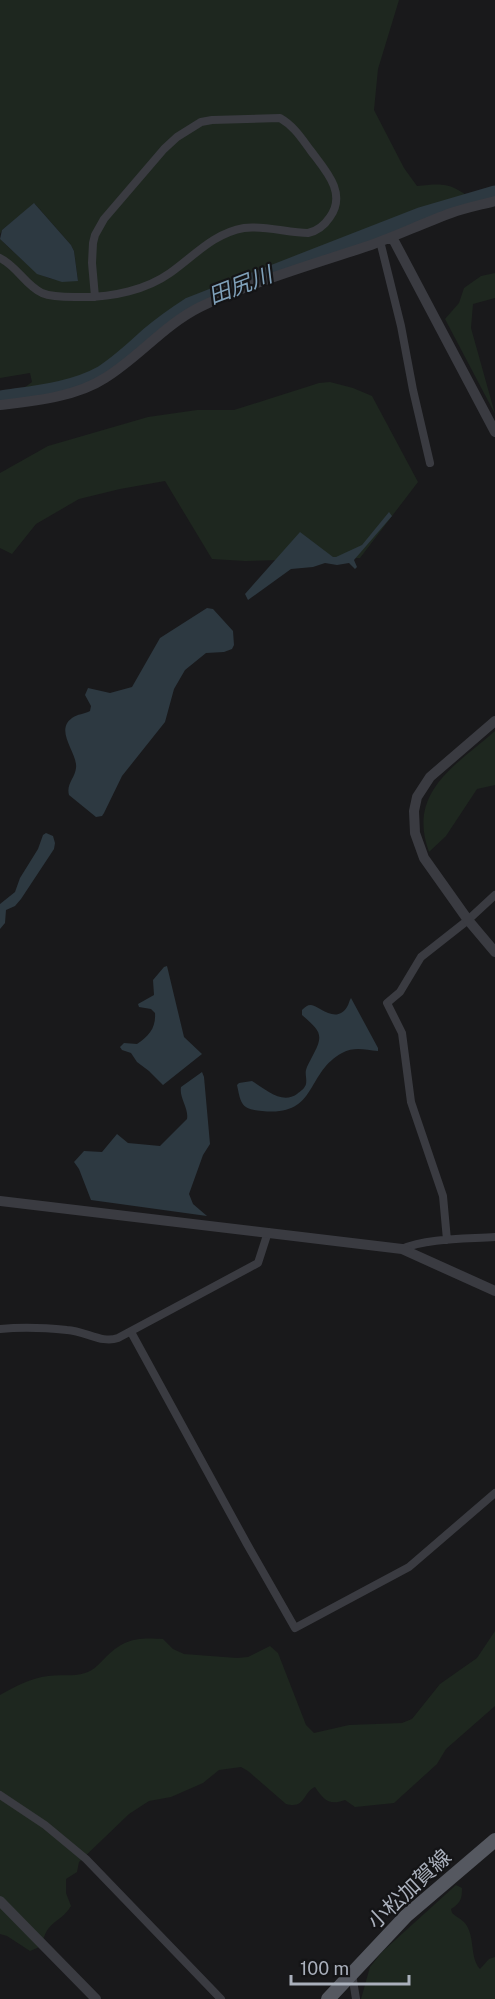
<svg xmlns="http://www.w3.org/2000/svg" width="495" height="1999" viewBox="0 0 495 1999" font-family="'Public Sans','Noto Sans JP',sans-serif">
	<rect width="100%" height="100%" fill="#19191b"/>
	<path fill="#1e271f" d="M0,0H399L378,69L374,110L404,168L417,186C445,183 451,183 474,201C414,220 356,242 298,264C261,278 222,289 187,308C160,323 142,348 117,366C82,390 40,395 0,402V394L21,390L32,382L30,373L0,378V238C5,245 11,249 17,255C39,275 48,283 78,280L74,251L71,245L35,204L3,229L0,234Z
		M495,273V298L473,304L471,328L495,414L445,319L459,303L464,288L481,276Z
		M330,382L353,388L372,396L418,482L360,558L245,561L212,559L165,481L120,489L79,499L36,524L12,554L0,548V473L48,446L148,417L197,410H234L319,383Z
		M495,731V785L477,789L446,836L429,852C407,792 455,766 495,731Z
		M495,1631V1706L446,1749L437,1764L394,1803L355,1807L345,1800C329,1806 324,1800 315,1787C302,1793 306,1809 286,1804L248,1771L241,1767L219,1770L203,1783L171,1797L149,1801L129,1814L79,1862L77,1872L66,1879V1893L71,1906C60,1924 46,1920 42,1946L30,1951L7,1936L0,1934V1695C14,1687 31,1678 48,1676C60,1674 73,1677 85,1673C93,1671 98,1665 104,1659C123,1639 136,1637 163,1639L173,1649L184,1654L237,1658L248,1657L270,1646L278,1653L306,1725L314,1733L349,1725L402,1723L412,1719L440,1684L477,1658Z
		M456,1885L462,1888C462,1898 461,1903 451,1909L452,1913C455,1916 461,1919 464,1922C476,1935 469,1957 480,1969L489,1959L495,1957V1999H361L370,1967L382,1952Z"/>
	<path fill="#2d3941" d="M34,203L71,245L74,251L78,281L62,282L37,274L0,239L2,230Z
		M389,512L392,516L354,560L357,567L355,569L349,563L337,565L325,563L313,567L291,569L248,600L245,594L300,532L333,557H336L362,545Z
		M207,608L213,609L233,631L234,645L232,649L224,652L206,653L185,670L174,689L165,722L122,776L104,813L102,816L96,817L69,795C66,784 75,778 76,768C78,753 54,731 72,718C77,714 85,714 90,711L91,706L85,695L88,688L110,693L132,687L160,638Z
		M46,833L53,836L55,843L54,849L21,899L15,906L6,910L5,923L0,929V904L15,892L20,878L38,849L43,835Z
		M167,966L184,1037L202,1054L163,1085L149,1071L137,1062L131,1053L122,1050L120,1047L124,1043L137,1044C149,1036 156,1028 155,1013L151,1009L139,1007L138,1004L154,995L153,980L164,967Z
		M351,998L378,1048V1051C365,1050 355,1046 342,1053C305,1073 318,1117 262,1111C241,1109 241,1104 237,1085L239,1083L252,1081C265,1089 282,1105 297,1094C301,1091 305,1088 306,1084C307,1079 305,1074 306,1070C307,1066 310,1061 312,1057C325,1034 320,1031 302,1015V1010C305,1007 307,1005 311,1005C318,1005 336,1025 347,1007C349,1004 349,1001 351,998Z
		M202,1072L204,1077L210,1144L203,1155L189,1194L193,1204L207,1216L91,1200L79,1169L74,1162L84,1151L102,1152L117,1134L128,1143L160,1146L187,1119C189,1108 179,1098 181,1087Z"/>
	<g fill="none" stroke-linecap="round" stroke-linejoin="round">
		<path stroke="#2d3941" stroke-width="15" d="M0,398C33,393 72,390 102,373C119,362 134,348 148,335C161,324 175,314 189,305L420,215L495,193"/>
		<path stroke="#3a3b41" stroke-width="8" d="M380,241L401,326L413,390L430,463
			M0,258C17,266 25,285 42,293C54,298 71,297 83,297C113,297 146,290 170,273C194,256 214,233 244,228C263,225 289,233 308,233C318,231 324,226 330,217C347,193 326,171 311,151C302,139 294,126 280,118L212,120L201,122L177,137L164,149L104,219L95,235L93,243L92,263L95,297
			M447,1240L443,1196L411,1102L402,1033L387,1003L400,992L421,957L468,920L495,895
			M402,1249C426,1238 468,1239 495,1237
			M0,1329C20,1327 48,1328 67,1330C86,1331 102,1344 118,1338L258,1263L268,1232
			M131,1332L247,1544L295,1628L409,1567L495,1493
			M0,1795L45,1825L86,1859L221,1999
			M352,1974L356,1999"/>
		<path stroke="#3a3b41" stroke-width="10" d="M392,237L495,432
			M0,405C33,401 76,397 105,378C139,357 164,325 200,307C254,281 314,264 371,245C398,235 424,223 451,213C465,208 480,205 495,201
			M495,721L430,777L417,797L414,811L415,833L424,858L468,920L495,952
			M0,1201L402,1249L495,1291
			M0,1901L96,1999"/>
		<path stroke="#555860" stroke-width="14" d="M328,1999L406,1916L495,1840"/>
	</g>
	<g text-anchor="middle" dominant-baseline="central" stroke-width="4.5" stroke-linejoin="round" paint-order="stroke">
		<g font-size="21" fill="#aab0bc" stroke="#141416">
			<text transform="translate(409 1889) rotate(-43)">小松加賀線</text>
		</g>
		<g font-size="22" font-style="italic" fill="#7fa0b9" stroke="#141416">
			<text transform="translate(240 285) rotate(-21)">田尻川</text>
		</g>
	</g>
	<path d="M291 1975v9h118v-9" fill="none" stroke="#aab0bc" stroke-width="3"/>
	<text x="300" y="1975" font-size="18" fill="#aab0bc" stroke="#141416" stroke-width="4.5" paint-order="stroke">100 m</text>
</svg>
